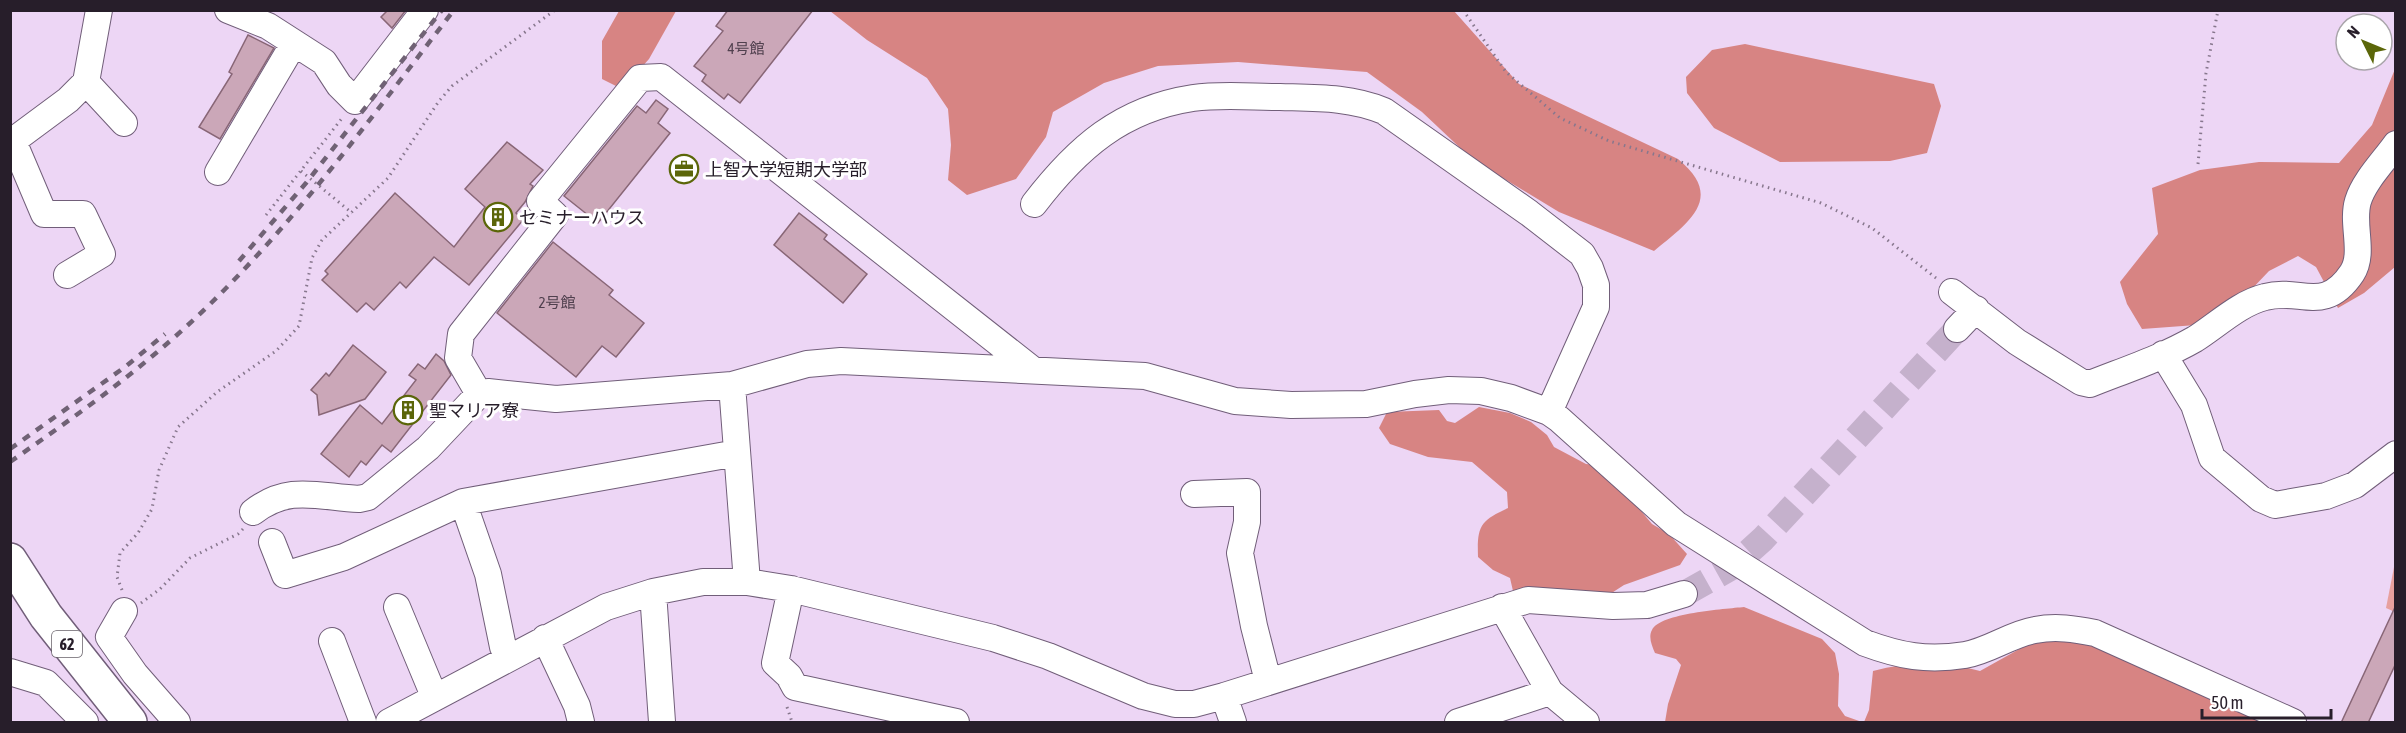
<svg xmlns="http://www.w3.org/2000/svg" width="2406" height="733" viewBox="0 0 2406 733" font-family="'Asap Condensed','Noto Sans JP',sans-serif">
	<rect width="100%" height="100%" fill="#edd6f5"/>
	<path fill="#e7a09e" d="M2395,562V612L2386,608Z"/>
	<path fill="#d78483" d="M619,11H676L649,59L622,89L602,79V41Z
		M830,11H1454L1519,84L1678,159C1726,198 1688,223 1654,251L1559,212L1473,160L1422,112L1367,72L1238,62L1158,66L1104,83L1053,112L1046,137L1016,179L967,195L948,180L951,145L948,109L927,78L867,40Z
		M1745,44L1934,84L1941,106L1927,153L1890,161L1780,162L1714,128L1687,93L1686,77L1712,50Z
		M2395,69V267L2364,293L2338,308L2316,267L2298,256L2269,271L2228,314L2210,324L2142,329L2127,304L2120,282L2158,234L2152,188L2200,170L2259,162L2339,163L2372,125Z
		M1479,407L1510,413L1531,422L1547,435L1554,447L1586,464L1597,465L1621,487L1652,524L1669,534L1687,554L1680,565L1624,585L1607,596L1526,599L1513,591L1510,578L1493,570L1478,557C1477,526 1480,521 1508,508L1507,492L1472,462L1428,457L1390,444L1379,428L1387,412L1439,410L1447,421L1455,423Z
		M1744,607L1822,639L1835,653L1839,674L1838,706L1845,716L1862,722H1665L1668,704L1681,665L1676,659L1655,653C1652,646 1648,637 1652,630C1660,613 1725,609 1744,607Z
		M2048,638L2088,643L2273,722H1864L1869,710L1873,671C1909,661 1945,661 1980,671L2023,647Z"/>
	<path fill="#cba7b8" stroke="#886676" stroke-width="1.5" d="M388,10H406L392,28L381,17Z
		M728,10H813L740,103L728,94L724,99L702,81L706,75L694,66L723,31L716,26Z
		M248,35L274,48L220,139L199,127L232,74L229,72Z
		M656,100L668,109L658,123L670,133L598,223L564,196L637,106L646,113Z
		M507,142L543,170L530,184L533,186L525,202L516,213L523,220L469,285L434,257L406,288L400,282L374,310L366,303L357,312L322,280L328,274L325,271L395,193L454,247L485,207L465,189Z
		M799,213L827,235L824,239L867,274L843,303L774,245Z
		M553,242L613,290L609,295L644,323L616,357L602,346L576,377L497,313Z
		M353,345L386,372L365,399L319,415L317,395L311,390L326,373L329,376Z
		M436,354L444,361L451,375L391,452L382,445L366,465L361,461L349,477L321,454L360,405L382,424L416,380L409,375L418,364L425,369Z
		M2396,605V663L2368,723H2341Z"/>
	<g fill="none" stroke-linecap="round" stroke-linejoin="round">
		<path stroke="#c5b1cc" stroke-width="26" stroke-dasharray="26 13" stroke-linecap="butt" d="M1684,594L1732,567L1763,539L1957,329"/>
		<g stroke="#715e79" stroke-width="28">
			<path id="minor" d="M228,10L268,26L324,62L339,85L355,101L425,10
				M86,82L124,123
				M13,141L44,214H83L102,254L67,275
				M10,143L68,100L86,82L99,10
				M218,172L294,43
				M1034,204C1077,148 1121,109 1193,98C1221,94 1252,97 1280,97C1316,98 1350,97 1384,111L1529,213L1582,254L1590,268L1596,285V307L1549,412
				M1952,292L2017,342L2081,382L2090,384C2125,370 2162,358 2195,339C2217,325 2240,303 2265,297C2300,287 2324,315 2352,273C2365,253 2351,224 2358,201C2364,181 2384,161 2396,144
				M1957,329L1976,309
				M2163,354L2194,405L2212,458L2261,499L2275,505L2326,496L2355,485L2396,454
				M732,385L747,582
				M479,394L458,358L461,334L555,215L540,201L640,78L661,77L1033,370
				M1194,494L1247,492V522L1240,553L1254,626L1268,681
				M463,502L488,574L503,647L508,657
				M253,512C289,484 318,497 359,499L368,497L428,448L479,394L488,392L556,399L732,385L807,364L841,361L1145,376L1235,401L1291,405L1366,404L1415,394L1449,390L1481,391L1511,398L1549,412L1559,419L1676,524L1865,643C1900,656 1927,661 1965,655C1989,651 2011,634 2035,630C2056,626 2075,629 2095,633L2293,722
				M272,542L285,575L344,557L463,502L737,453
				M791,589L775,663L789,676L795,687L956,722
				M653,592L662,722
				M397,607L434,696
				M1502,607L1550,692L1586,722
				M124,611L109,637L135,674L177,722
				M545,638L577,706L581,722
				M332,641L363,722
				M10,672L46,683L85,722
				M1224,696L1233,722
				M389,722L606,607L653,592L703,582H747L791,589L993,638L1048,656L1143,696L1175,704H1194L1224,696L1528,600L1613,606L1647,605L1684,594
				M1458,722L1550,692"/>
		</g>
		<g stroke="#715e79" stroke-width="36">
			<path id="major" d="M10,560L46,616L130,722"/>
		</g>
		<path stroke="#87778d" stroke-width="3" stroke-dasharray="1.5 4.5" stroke-linecap="butt" d="M1463,10L1506,72L1560,118L1609,141L1821,203L1872,228L1936,278
			M2198,164L2206,73L2218,10
			M266,215L343,117
			M122,590L117,577L120,553L138,533L152,509L159,470L178,427L217,392L276,351L299,326L312,258L322,240L388,178L439,101L452,86L555,10
			M141,603L160,589L190,558L238,534L243,529
			M787,707L792,722"/>
		<use href="#minor" stroke="#fff" stroke-width="26"/>
		<use href="#major" stroke="#fff" stroke-width="33"/>
		<path stroke="#706275" stroke-width="4.5" stroke-dasharray="8 8" stroke-linecap="butt" d="M239,261L306,183L442,10
			M10,449L125,367L165,334
			M10,462C60,427 110,392 156,353C272,256 362,129 454,10"/>
		<path stroke="#87778d" stroke-width="3" stroke-dasharray="1.5 4.5" stroke-linecap="butt" d="M301,171L352,213"/>
	</g>
	<defs>
		<g id="office-ring" transform="scale(1.5)"><circle r="9.5" fill="#fff" stroke="#5b6609" stroke-width="1.5"/><path d="M-6-3h4V-5.5h4V-3h4V5H-6ZM-1-4.5V-3h2v-1.5ZM-6 0V1H6V0Z" fill="#5b6609"/></g>
		<g id="building-ring" transform="scale(1.5)"><circle r="9.5" fill="#fff" stroke="#5b6609" stroke-width="1.5"/><path d="M-4-6H4V6H1V3H-1V6H-4ZM-2.5-4.3h1.7v1.8h-1.7ZM.8-4.3h1.7v1.8H.8ZM-2.5-1h1.7V.8h-1.7ZM.8-1h1.7V.8H.8Z" fill="#5b6609"/></g>
	</defs>
	<g fill-rule="evenodd">
		<use href="#office-ring" x="684" y="169"/>
		<use href="#building-ring" x="498" y="217"/>
		<use href="#building-ring" x="408" y="410"/>
	</g>
	<g text-anchor="middle" dominant-baseline="central" stroke-width="6" stroke-linejoin="round" paint-order="stroke">
		<g font-size="15" fill="#50404e">
			<text x="746" y="48">4号館</text>
			<text x="557" y="302">2号館</text>
		</g>
		<rect fill="#fff" stroke="#68626a" stroke-width="1.5" x="52" y="631" width="30" height="26" rx="4.5"/>
		<g font-size="16" font-weight="bold" fill="#271e2a">
			<text x="67" y="644">62</text>
		</g>
		<g font-size="18" fill="#271e2a" stroke="#fff" text-anchor="start">
			<text x="705" y="169">上智大学短期大学部</text>
			<text x="519" y="217">セミナーハウス</text>
			<text x="429" y="410">聖マリア寮</text>
		</g>
	</g>
	<rect width="2406" height="733" fill="none" stroke="#271e2a" stroke-width="24"/>
	<g transform="translate(2364 42) rotate(313)"><circle r="28" fill="#ffffff" stroke="#a9a5aa" stroke-width="1.5"/>
	<path d="M0-4.5L10 22L0 15L-10 22Z" fill="#5b6609"/>
	<text y="-9" font-size="16" font-weight="bold" text-anchor="middle" fill="#271e2a">N</text>
	</g>
	<path d="M2202 709v9h129v-9" fill="none" stroke="#271e2a" stroke-width="3"/>
	<text x="2211" y="709" font-size="18" fill="#271e2a" stroke="#ffffff" stroke-width="4.5" paint-order="stroke">50 m</text>
</svg>
